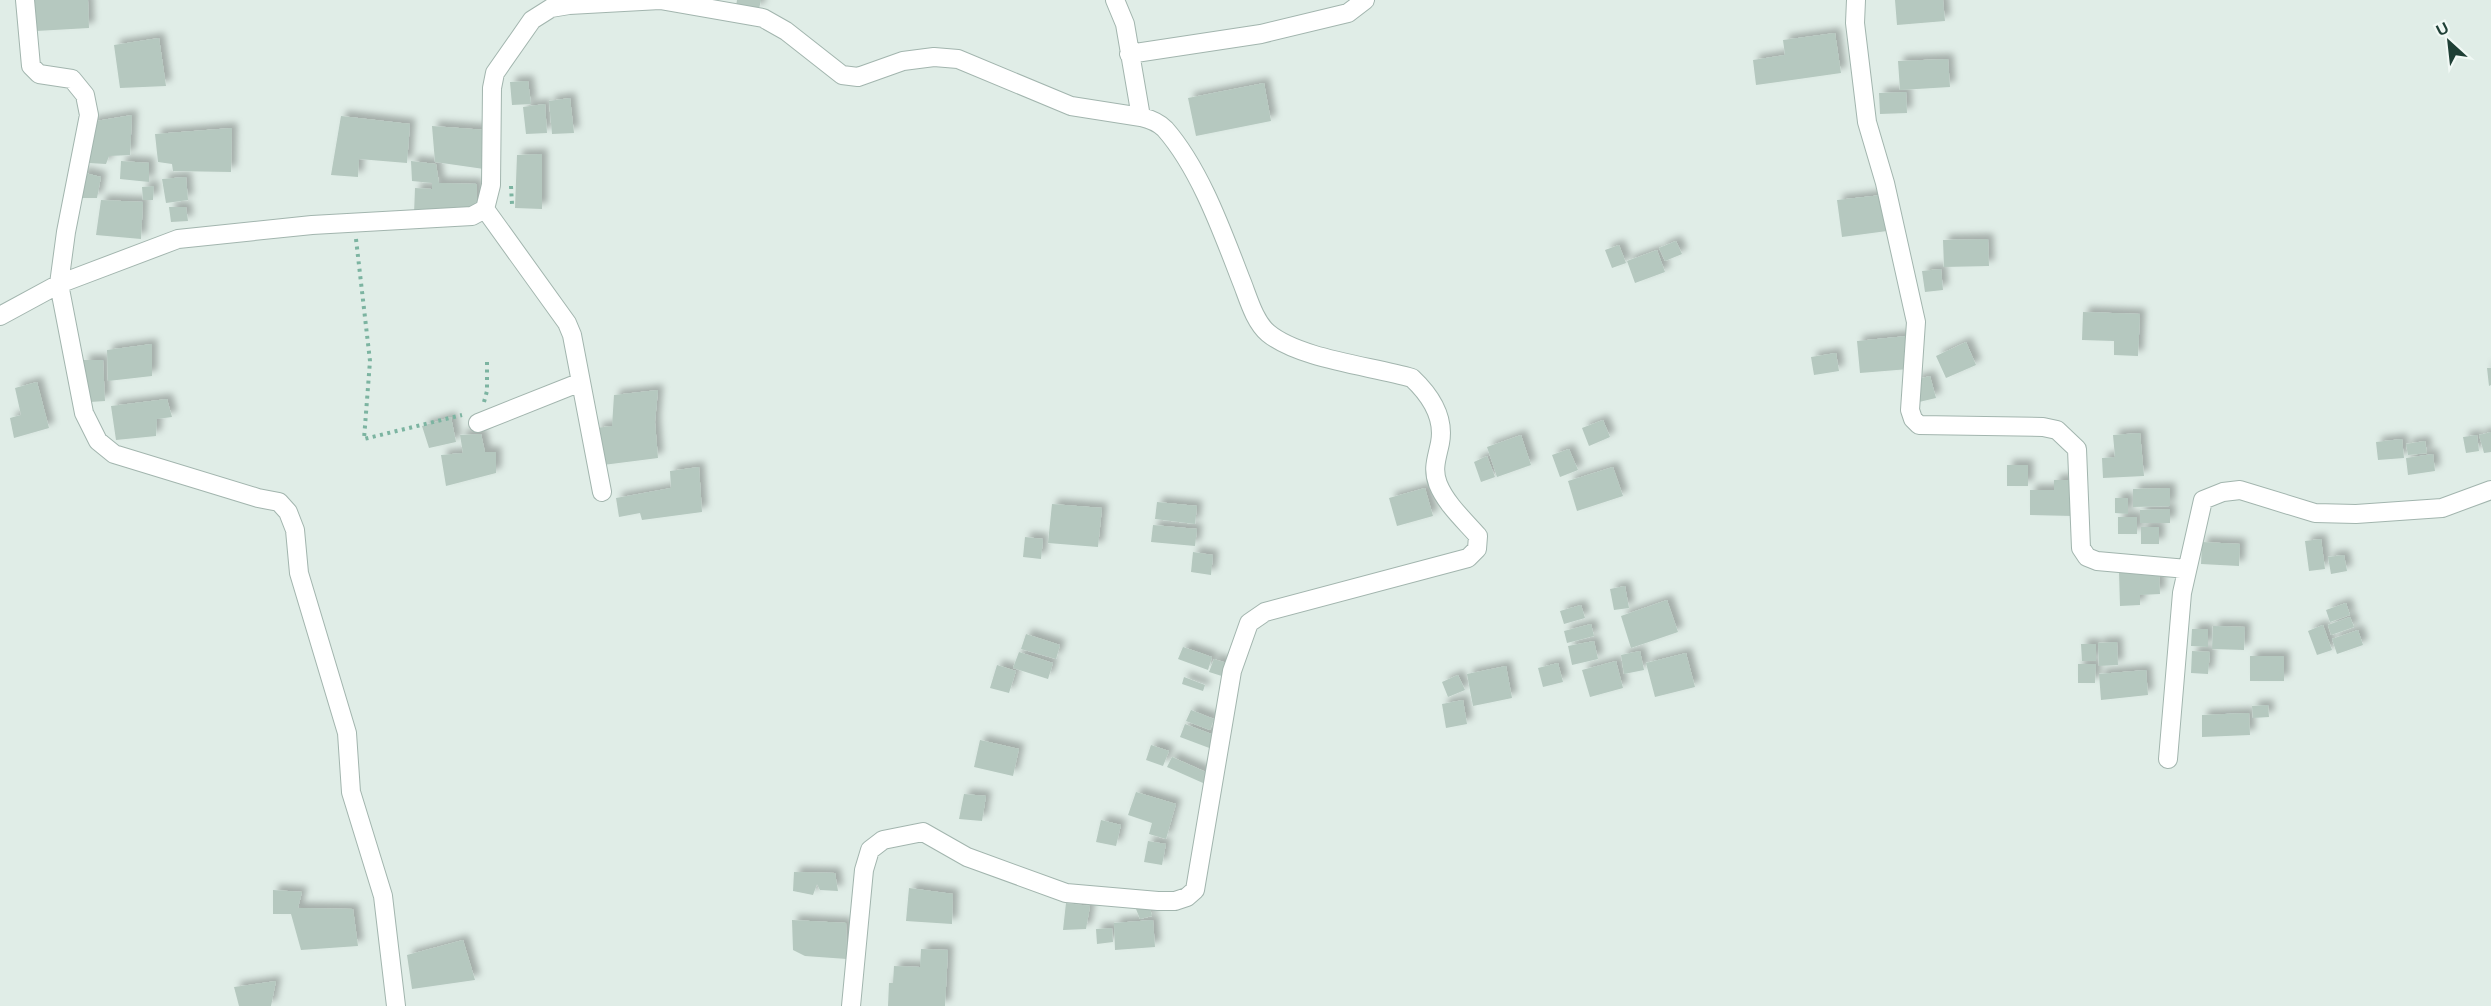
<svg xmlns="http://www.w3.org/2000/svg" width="2491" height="1006" viewBox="0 0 2491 1006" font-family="Helvetica,sans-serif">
	<defs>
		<filter id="shadow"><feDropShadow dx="5.5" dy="-5.5" stdDeviation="3" flood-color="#0004"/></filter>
	</defs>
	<rect width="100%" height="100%" fill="#e0ede7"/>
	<path fill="#b5c8bf" filter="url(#shadow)" d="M30,0H88L89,28L36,31Z
		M737,0H761L759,9L736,6Z
		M1895,0H1943L1945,21L1897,25Z
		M1835,33L1841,73L1756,85L1753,60L1785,55L1783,40Z
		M159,38L166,86L120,88L114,45Z
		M1948,59L1950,87L1900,90L1898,61Z
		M528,81L531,104L512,105L510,82Z
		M1264,83L1271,121L1196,136L1188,98Z
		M1906,92L1907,113L1880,114L1879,93Z
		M570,98L574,133L552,134L549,101Z
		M545,104L547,133L526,134L523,107Z
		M132,115L130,155L109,156L106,164L88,163L90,122Z
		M341,116L410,124L407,163L359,159L358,177L331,175Z
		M432,126L486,130L484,169L435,162Z
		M232,128L231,172L173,171L172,164L158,162L155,134Z
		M542,154V209L515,208L517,155Z
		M121,161L149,163V182L120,179Z
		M411,161L436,164L439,183L477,184V213L414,214L415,188L432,189V183L412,181Z
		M81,172L101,177L97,198H78Z
		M186,177L188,200L166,203L162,179Z
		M154,186L153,200H143L142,187Z
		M1882,195L1887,231L1842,237L1837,200Z
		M101,200L143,202L141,239L96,235Z
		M169,207H186L188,221L171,222Z
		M1988,239L1989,266L1944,267L1943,240Z
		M1676,241L1682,254L1665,261L1659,248Z
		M1619,245L1626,263L1612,268L1605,250Z
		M1657,250L1665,272L1635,283L1627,261Z
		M1941,269L1943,290L1925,292L1922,271Z
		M2083,312L2140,314L2138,356L2114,355V341L2082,340Z
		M1907,336L1909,369L1860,373L1857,341Z
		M1966,342L1976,365L1946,378L1936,356Z
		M152,344V376L108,381L107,350Z
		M1836,353L1839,371L1814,375L1811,357Z
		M83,360H103L105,401L90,402Z
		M2487,368H2491V385L2489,386Z
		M1930,376L1936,398L1919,402L1914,380Z
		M37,382L49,428L14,438L10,418L21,415L15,388Z
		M658,390L655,422L658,458L603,465L596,428L612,426L614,395Z
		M167,399L172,417L157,419L156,436L116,440L111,406Z
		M451,417L456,442L429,448L422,426Z
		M1603,420L1610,437L1589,446L1582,428Z
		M2491,432V452L2484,453L2479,435Z
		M2140,433L2144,476L2103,478L2102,458L2115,457L2113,435Z
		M481,434L485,452H496V473L446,486L441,455L463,453L460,435Z
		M1521,435L1531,465L1497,477L1487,447Z
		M2477,435L2479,451L2466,453L2463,437Z
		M2402,439L2404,458L2378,460L2376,442Z
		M2425,441L2427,453L2408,455L2406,444Z
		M1569,449L1578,470L1560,477L1552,455Z
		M2433,454L2435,471L2408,475L2406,458Z
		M1487,456L1495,477L1481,482L1474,462Z
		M2007,465H2028V486H2007Z
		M699,467L702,512L642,520L640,513L619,517L616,498L671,488L670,471Z
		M1613,467L1623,496L1577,511L1568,481Z
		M2054,480H2073V516L2030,515V490H2054Z
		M1425,488L1433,516L1397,526L1389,498Z
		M2170,488V506L2133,507V489Z
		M2115,498H2128V514L2115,513Z
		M1157,502L1197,506L1195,524L1155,519Z
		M1052,504L1102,508L1098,547L1048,543Z
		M2170,509V523H2140V510Z
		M2118,517H2137V534H2118Z
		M1153,525L1197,529L1195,546L1151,542Z
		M2141,527H2159V544H2141Z
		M1025,537L1043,539L1041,559L1023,557Z
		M2321,539L2325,569L2309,571L2305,541Z
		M2202,542L2240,544L2239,566L2201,564Z
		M1193,552L1213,555L1211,575L1191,572Z
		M2344,555L2347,571L2331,574L2328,557Z
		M2159,570L2160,594L2140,595V605L2120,606L2119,572Z
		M1625,586L1629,608L1614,610L1610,589Z
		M1667,600L1678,632L1631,648L1621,616Z
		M2346,603L2350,615L2330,622L2326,610Z
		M1581,605L1585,618L1564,624L1560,611Z
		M2350,617L2354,627L2331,635L2328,625Z
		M1591,624L1594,636L1567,643L1564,631Z
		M2323,625L2332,650L2317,655L2308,631Z
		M2213,626L2245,627L2244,650L2212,649Z
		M2192,629H2208V647L2191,646Z
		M2358,630L2363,645L2337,654L2332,639Z
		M1026,634L1060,645L1056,659L1021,649Z
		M1594,641L1598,659L1572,665L1568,646Z
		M2117,642L2118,665L2099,666L2098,643Z
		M2081,644H2096V661H2082Z
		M1183,647L1212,657L1208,670L1178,659Z
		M1640,651L1644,670L1624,674L1621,655Z
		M2192,651L2210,652L2208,674L2191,673Z
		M1019,652L1053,663L1048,679L1013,668Z
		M1686,653L1695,687L1655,697L1646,663Z
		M2250,656H2284V681H2250Z
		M1214,659L1230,664L1225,677L1209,672Z
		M1616,661L1623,688L1590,697L1582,670Z
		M1558,663L1563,682L1543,687L1538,668Z
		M2078,664H2096L2095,683H2078Z
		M997,665L1016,671L1009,693L990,688Z
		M1506,666L1512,698L1473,706L1467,674Z
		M2146,670L2148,695L2101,700L2099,674Z
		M1458,675L1465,690L1448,697L1442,682Z
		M1184,677L1205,685L1203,691L1182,684Z
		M1463,700L1467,724L1446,728L1442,704Z
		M2268,705L2269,717L2253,718L2252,706Z
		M1191,710L1214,719L1210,730L1186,721Z
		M2249,713L2250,735L2202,737V715Z
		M1185,724L1217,736L1212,749L1180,737Z
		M980,740L1019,749L1013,776L974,767Z
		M1151,745L1169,751L1163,766L1146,760Z
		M1172,757L1208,773L1203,783L1167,767Z
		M1136,792L1176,804L1166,839L1149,834L1152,823L1128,815Z
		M964,794L986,796L982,821L959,819Z
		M1101,820L1121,825L1116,846L1096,842Z
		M1148,841L1166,844L1162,865L1144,862Z
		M794,872L835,873L838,891L820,890L817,884L813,895L793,891Z
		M909,888L953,894L952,924L906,921Z
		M273,890L302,892L298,908L353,909L358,946L301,950L291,914H273Z
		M1066,903L1090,906L1086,929L1063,930Z
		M1149,905L1152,916L1140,919L1136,909Z
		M792,920L846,923L847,959L805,956L793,950Z
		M1153,920L1155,947L1115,950L1114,923Z
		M1112,928L1113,942L1097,944L1096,929Z
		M463,940L475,980L412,989L407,955Z
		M921,949L948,950L945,1006H888L889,983H893L894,966L920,967Z
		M276,981L271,1006H239L234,987Z"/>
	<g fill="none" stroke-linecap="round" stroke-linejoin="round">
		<g stroke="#a2b5ae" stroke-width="20">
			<path id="street" d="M25,0L31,66L39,74L72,79L85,95L89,115L66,232L59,284L84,413L98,441L114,454L258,498L279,502L288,512L295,530L299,573L347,733L351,792L383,896L396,1006
				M1856,0L1855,23L1867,122L1885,183L1916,322L1910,410L1913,419L1919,425L2043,427L2057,430L2077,449L2081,548L2087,557L2097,561L2187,569
				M1129,54L1261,34L1348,13L1365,0
				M485,209L567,323L572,335L602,492
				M0,316L59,284L178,239L312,225L472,216L485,209L491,185L492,88L495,73L532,20L551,8L569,5L660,0L763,18L786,31L842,75L858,77L903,61L934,57L958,59L1071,106L1141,117
				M478,423L581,382
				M2168,759L2182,593L2203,500L2223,492L2240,490L2315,513L2356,514L2442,508L2491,490
				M851,1006L864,870L870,850L883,840L923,832L967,857L1066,893L1158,901H1175L1187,897L1195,890L1232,671L1249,623L1265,612L1468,558L1477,549L1478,536C1465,521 1446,504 1438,484C1432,469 1437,458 1440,443C1445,417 1430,395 1412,378C1371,366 1299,359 1268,333C1254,321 1248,297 1241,280C1222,231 1200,169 1165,129C1158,122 1150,119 1141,117L1125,24L1115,0"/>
		</g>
		<path stroke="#7cb4a1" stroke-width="4" stroke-dasharray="3 4.5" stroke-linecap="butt" d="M511,186L512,204
			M356,239L370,361L364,439L462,415
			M484,402L487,391V358"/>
		<use href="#street" stroke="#fff" stroke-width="18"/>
	</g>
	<g transform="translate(2449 42) rotate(333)" stroke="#f1f9f5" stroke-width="4.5" paint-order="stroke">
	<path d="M0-4.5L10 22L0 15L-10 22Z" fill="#1e3f35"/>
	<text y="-9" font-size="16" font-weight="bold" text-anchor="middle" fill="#1e3f35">U</text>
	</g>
</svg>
